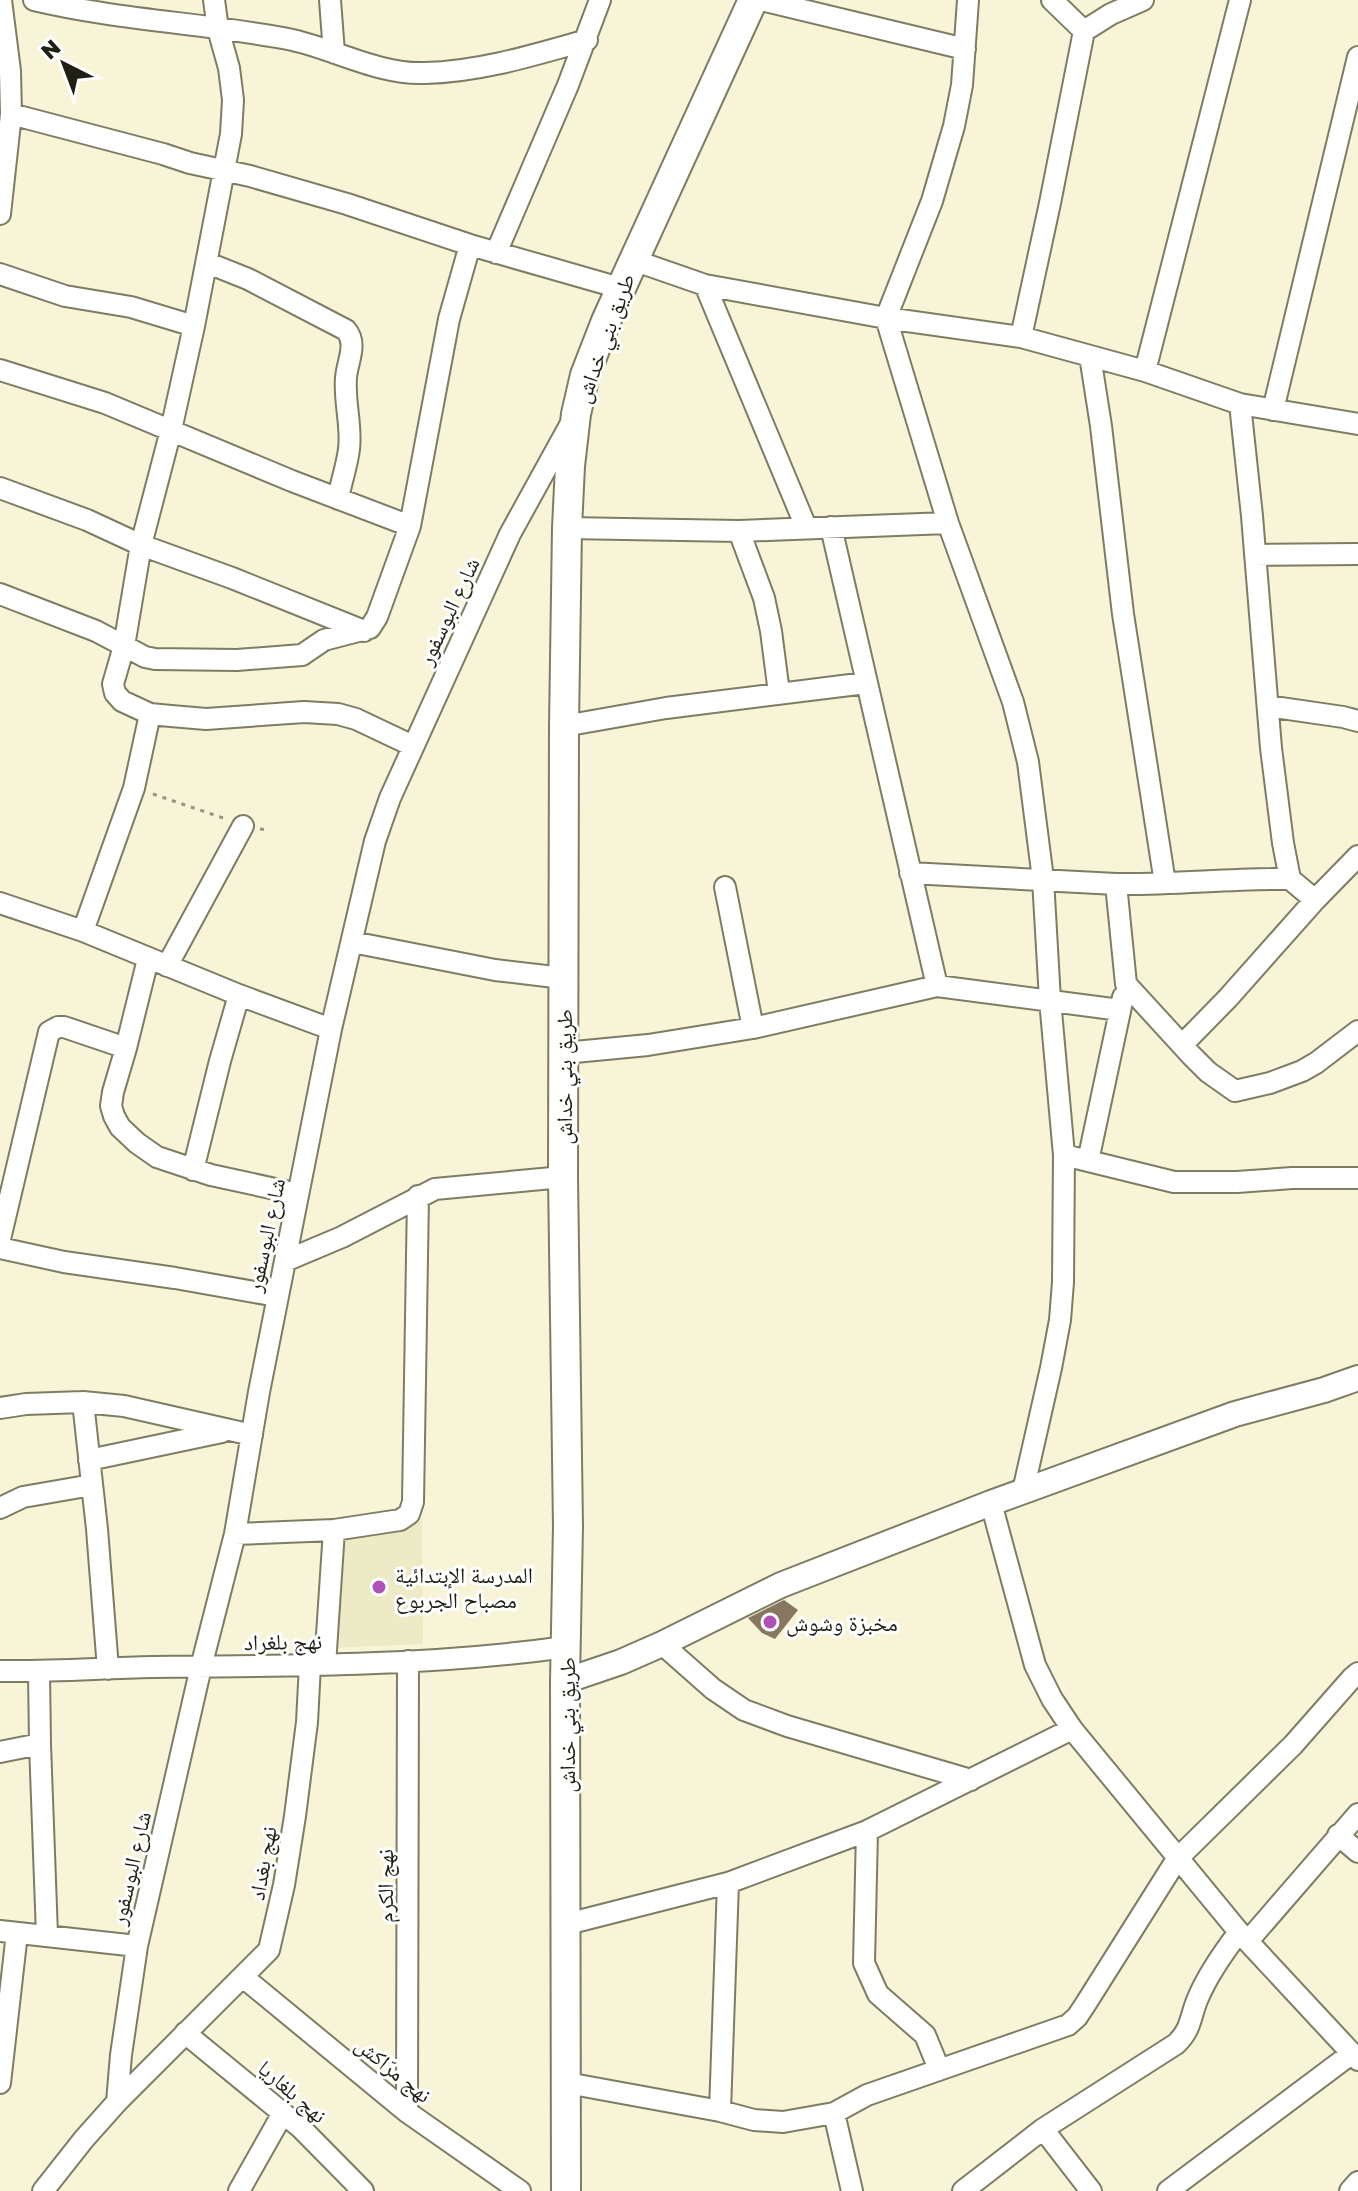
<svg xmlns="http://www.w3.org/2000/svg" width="1358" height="2191" viewBox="0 0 1358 2191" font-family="'Golos Text','Noto Naskh Arabic',sans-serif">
	<rect width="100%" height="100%" fill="#f7f4d8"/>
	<path fill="#edeac6" d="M422,1518L423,1644L330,1648L339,1531Z"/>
	<path fill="#877762" d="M784,1600L798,1610L775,1639L762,1633L748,1618Z"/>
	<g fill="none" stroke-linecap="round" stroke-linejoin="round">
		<g stroke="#7e7c62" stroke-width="24">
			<path id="minor" d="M34,0C118,20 204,23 288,39C333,48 378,75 425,73C479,72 534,55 587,40
				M214,0L218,29L229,68L233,100L231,134L194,326L171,430L141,545L124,646L113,684L115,693L122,701L150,714L171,716L206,719L304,712L338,714L356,719L413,746
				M330,0L334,53
				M761,0L965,49
				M968,0L962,85L954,126L932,201L886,318L948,523L1013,702L1028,762L1043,879L1050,1000L1064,1155L1063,1282L1060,1320L1051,1368L1023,1491
				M1052,0L1084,31
				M11,114L163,154L190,163L250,176L347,204L470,245L620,288
				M0,214L11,114L10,71L1,0
				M496,253L568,85L600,0
				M633,260L705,285L886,318L1021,337L1145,371L1240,404L1358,424
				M208,263L248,279L346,330C358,344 347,362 346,378C344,402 352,426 349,449C347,466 341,482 338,499
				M0,274L65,296L131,307L194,326
				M705,285L806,527
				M1021,337L1050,203L1084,31L1111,14L1143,0
				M1090,356L1101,426L1123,614L1165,883
				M0,370L105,403L292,481L410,526
				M1145,371L1240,0
				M1240,404L1252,516L1271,748L1283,843L1290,879L1315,900
				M1273,410L1358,57
				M0,488L87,520L141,545L232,578L364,631
				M831,527L937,986
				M567,528L739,531L948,523
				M739,531L764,598L771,631L779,693
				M1255,555L1358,554
				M0,594L96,631L145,657L155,659L237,660L302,655L324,640L370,628L377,617L410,526L449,319L470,245
				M1268,706L1343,717L1358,721
				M564,726L666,708L866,683
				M910,873L1116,884C1174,885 1232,878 1290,879
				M1116,884L1126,984L1191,1055L1208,1072L1235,1091L1270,1083L1302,1071L1316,1063L1358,1031
				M725,887L753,1028
				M0,903L83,931L239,995L331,1029
				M83,931L134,788L150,714
				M352,942L495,970L563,978
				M148,959L126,1048L113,1092L111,1106L114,1116L120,1127L137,1143L157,1157L211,1175L298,1194
				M167,966L243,826
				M1183,1044L1228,998L1315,900L1358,856
				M564,1053L648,1045L753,1028L937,986L1120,1010
				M1064,1155L1174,1182H1237L1292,1178H1358
				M1088,1161L1123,997
				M193,1170L220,1061L239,995
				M0,1239L49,1032L58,1027H64L126,1048
				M0,1248L64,1262L175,1278L277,1296
				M285,1261L342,1237L435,1189L563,1177
				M83,1402L97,1529L108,1669
				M0,1408L26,1404L83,1402L124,1406L252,1435
				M89,1460L222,1432
				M991,1503L1035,1665L1052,1699L1072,1729L1239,1932L1358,2060
				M0,1508L23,1497L92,1485
				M235,1534L334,1530L400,1520L409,1514L413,1502L418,1196
				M662,1644L713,1689L744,1710L787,1726L971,1780
				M325,1665L334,1530
				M0,1671C51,1672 101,1668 152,1667C290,1666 429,1666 566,1647
				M39,1672L40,1744L47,1935
				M0,1752L40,1744
				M867,1831L864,1963L878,1994L925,2035L939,2069
				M1338,1835L1358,1852
				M567,1924L728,1883L867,1831L1072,1729
				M0,1931L137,1946
				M1248,1941L1358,1814
				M243,1977L407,2112L520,2191
				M185,2033L301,2128L363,2191
				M0,2083L17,1933
				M567,2083L720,2111L754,2120L783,2122L834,2113L867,2095L1068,2025L1077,2017L1085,2005L1177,1859L1293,1745L1352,1678L1358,1673
				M117,2102L121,2055L137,1946L201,1667L235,1534L259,1392L331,1029L375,841L390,798L510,534L570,425
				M720,2111L728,1883
				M407,2112L408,1661
				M834,2113L852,2191
				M1043,2129L1091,2191
				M43,2191L84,2139L117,2102L269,1950L284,1885L295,1816L307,1722L310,1665
				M239,2191L283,2113
				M963,2191L1043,2129L1176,2044C1192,2029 1190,2016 1198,1998C1208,1974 1223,1953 1239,1932
				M1168,2191L1351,2054
				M1350,2191L1358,2182"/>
		</g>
		<g stroke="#7e7c62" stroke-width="28">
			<path id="tertiary" d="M565,1681L621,1662L662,1644L781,1585L991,1503L1235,1414L1324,1390L1358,1378"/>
		</g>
		<g stroke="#7e7c62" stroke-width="32">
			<path id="secondary" d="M566,2191L565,1681L568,1526L563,1177L564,726L567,528L570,466L576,414L585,375L606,321L753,0"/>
		</g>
		<path stroke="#979581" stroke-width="3" stroke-dasharray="4 6" stroke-linecap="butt" d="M153,794L226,819
			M260,829L269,830"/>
		<use href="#minor" stroke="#fff" stroke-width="20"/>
		<use href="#tertiary" stroke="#fff" stroke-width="24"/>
		<use href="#secondary" stroke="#fff" stroke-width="28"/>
	</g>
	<g fill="#af50b8" stroke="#fff" stroke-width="3">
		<circle cx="379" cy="1587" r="8"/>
		<circle cx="770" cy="1622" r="8"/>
	</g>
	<g text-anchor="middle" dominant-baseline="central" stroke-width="6" stroke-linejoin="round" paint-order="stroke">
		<g font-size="22" fill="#201f14" stroke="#fff">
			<text transform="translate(604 338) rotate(-70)">طريق بني خداش</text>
			<text transform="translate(448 611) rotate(-65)">شارع البوسفور</text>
			<text transform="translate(563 1077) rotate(-90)">طريق بني خداش</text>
			<text transform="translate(265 1235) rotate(-78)">شارع البوسفور</text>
			<text transform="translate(283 1641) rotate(-1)">نهج بلغراد</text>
			<text transform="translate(566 1725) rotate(-90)">طريق بني خداش</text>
			<text transform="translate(262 1863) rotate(-80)">نهج بغداد</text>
			<text transform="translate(130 1868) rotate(-77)">شارع البوسفور</text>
			<text transform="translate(384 1886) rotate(-90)">نهج الكرم</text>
			<text transform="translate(394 2069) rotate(39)">نهج مرّاكش</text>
			<text transform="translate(293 2091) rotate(41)">نهج بلغاريا</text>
		</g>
		<g font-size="22" fill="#201f14" stroke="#fff" text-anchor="start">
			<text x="395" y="1574">المدرسة الإبتدائية<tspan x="395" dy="25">مصباح الجربوع</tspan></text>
			<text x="786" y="1622">مخبزة وشوش</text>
		</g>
	</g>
	<g transform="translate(64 64) rotate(318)" stroke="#ffffff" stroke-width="6" paint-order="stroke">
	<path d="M0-6L14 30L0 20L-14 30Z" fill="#201f14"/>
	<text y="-12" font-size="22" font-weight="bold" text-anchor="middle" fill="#201f14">N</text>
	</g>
</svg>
